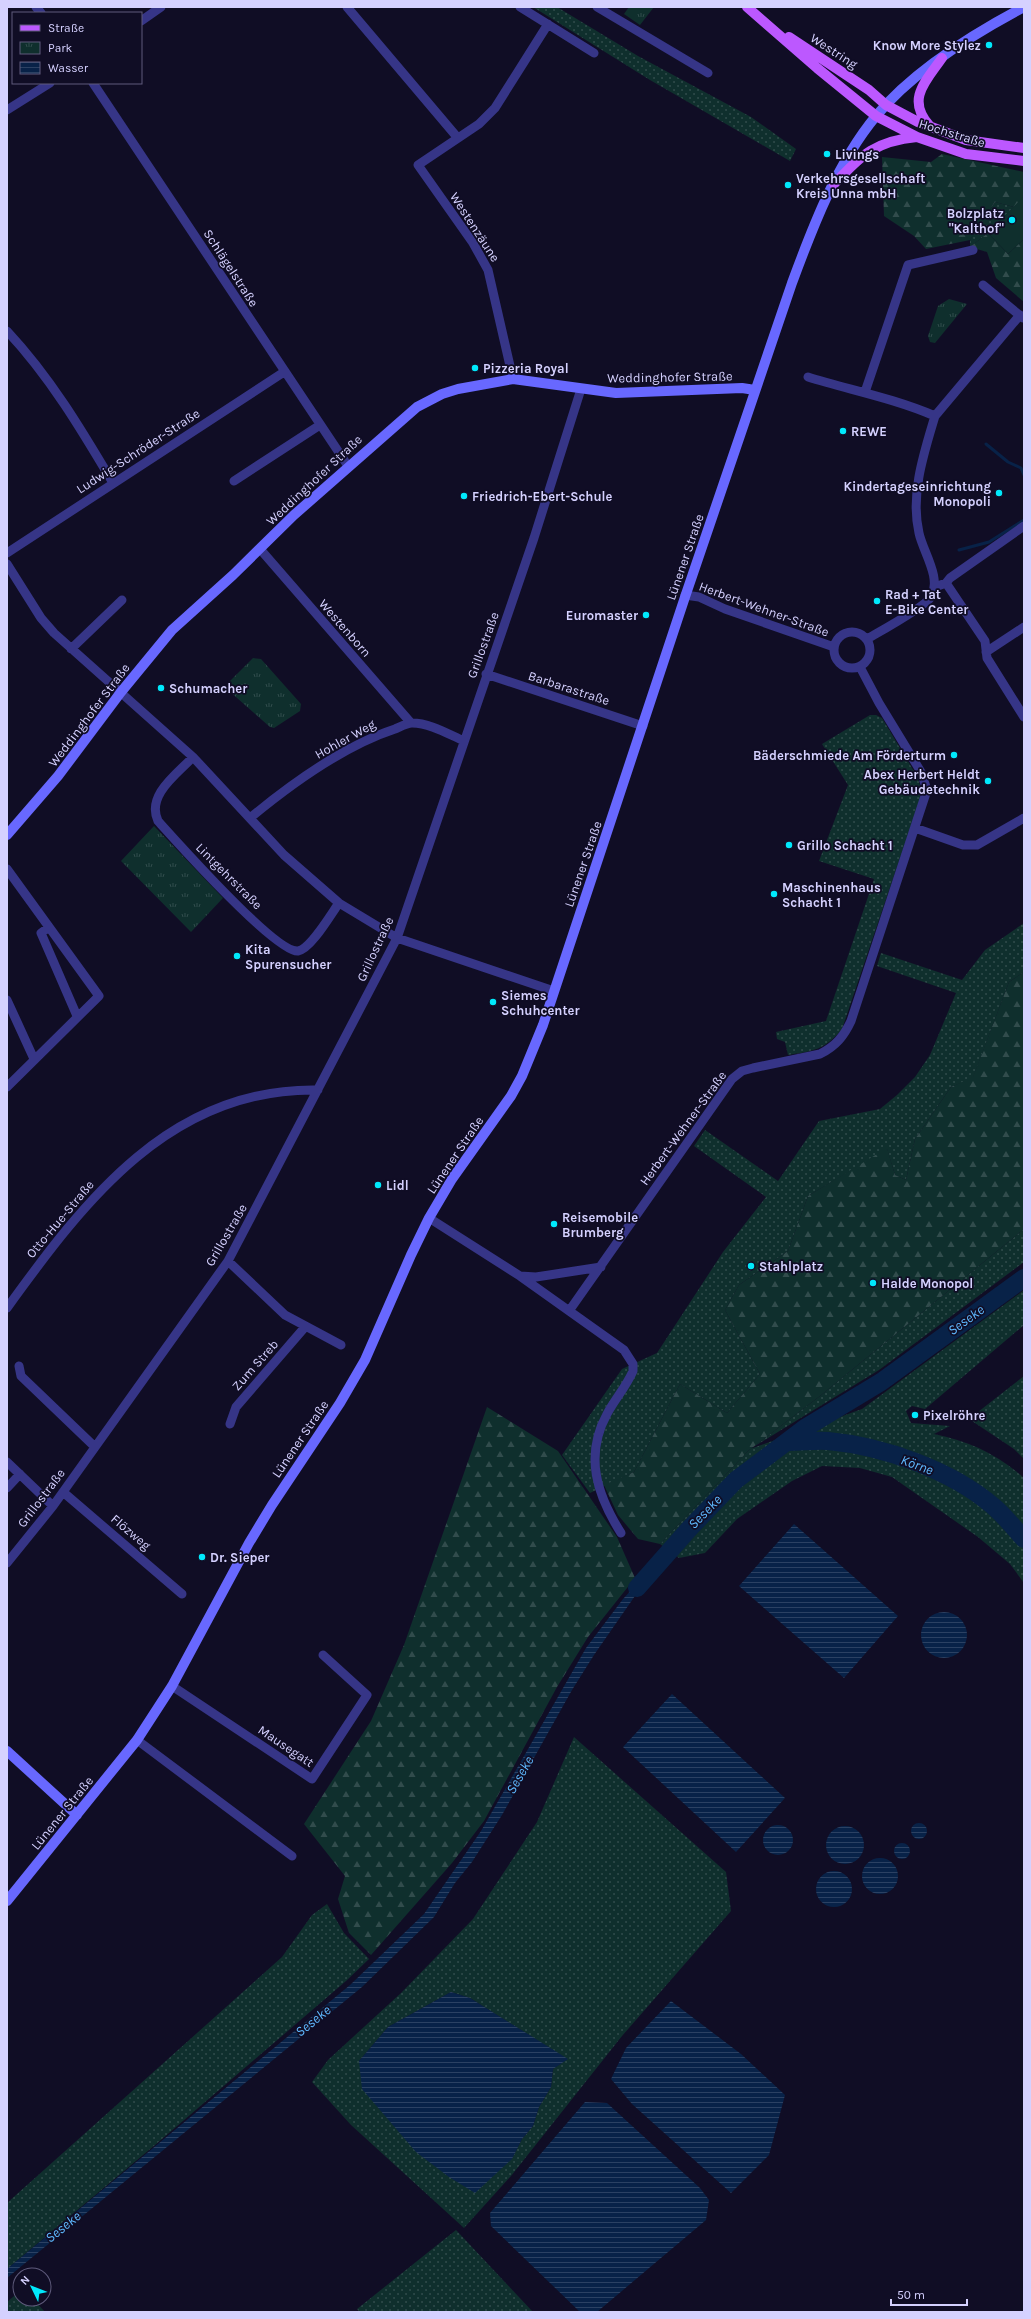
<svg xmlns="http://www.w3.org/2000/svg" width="1031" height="2319" viewBox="0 0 1031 2319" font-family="Karla,sans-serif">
	<defs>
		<pattern id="grass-dots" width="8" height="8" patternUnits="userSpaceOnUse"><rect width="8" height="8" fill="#0f2f2d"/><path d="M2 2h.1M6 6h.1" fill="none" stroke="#314c4c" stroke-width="1.8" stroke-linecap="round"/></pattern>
		<pattern id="forest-firs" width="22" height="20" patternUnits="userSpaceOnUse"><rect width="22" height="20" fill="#0f2f2d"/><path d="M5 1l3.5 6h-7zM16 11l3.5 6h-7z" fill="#314c4c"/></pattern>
		<pattern id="park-tufts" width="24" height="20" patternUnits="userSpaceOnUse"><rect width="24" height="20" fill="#0f2f2d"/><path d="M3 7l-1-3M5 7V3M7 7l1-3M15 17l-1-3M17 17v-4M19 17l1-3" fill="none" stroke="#314c4c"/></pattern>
		<pattern id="water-rules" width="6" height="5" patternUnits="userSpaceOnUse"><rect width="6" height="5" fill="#082248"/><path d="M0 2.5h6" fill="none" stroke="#2b4163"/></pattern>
	</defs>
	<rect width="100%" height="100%" fill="#100d25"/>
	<path fill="url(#grass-dots)" fill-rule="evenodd" d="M533,7H557L638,56L751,117L796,149L790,161L650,80Z
		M995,202L1014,207L988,233L970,247V240Z
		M870,715H876L882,718L918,778L920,786V799L842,1029C825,1050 813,1051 788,1055L785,1042L777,1039L776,1032L826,1021L874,879L819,861L848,785L822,744Z
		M1024,923V972L1009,982L973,1078L951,1087L915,1139L906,1180L895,1175L887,1149L808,1196L788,1251L739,1285L725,1310L760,1374L727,1413L680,1384L634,1472L590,1493L562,1455L622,1369L657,1353L723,1252L766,1197L694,1146L705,1130L778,1181L819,1121L880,1109L897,1095L915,1077L930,1055L956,993L877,966L881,953L962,980L985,950Z
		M1024,1229V1262L879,1370L750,1449L862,1409L1024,1290V1325L925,1409L912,1406L906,1411L911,1423L950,1426L934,1434C969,1441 997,1454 1024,1478V1583L1010,1564L978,1537L892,1477L860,1468L822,1466L792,1481L737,1519L705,1553L679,1558L660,1544L748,1451L820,1396Z
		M1024,1376V1459L1014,1449L969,1419Z
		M574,1737L726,1872L731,1911L622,2036L511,2176L464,2228L351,2125L312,2082L328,2060L401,1993L473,1919L537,1822ZM451,1992L470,1998L567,2059L553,2069L551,2087L539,2107L533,2126L522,2139L512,2158L359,2061L388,2027Z
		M327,1904L344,1933L369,1959L346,1981L155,2145L7,2269V2203L282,1957L312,1915Z
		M456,2230L533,2312H360L357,2309Z
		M20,2291V2299H33L45,2312H7V2302Z"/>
	<path fill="url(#forest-firs)" d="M942,154L1024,172V198L1014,207L995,202L970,240L926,249L914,236L884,216L882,157L931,162Z
		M988,233L1008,254L1024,239V302L996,278L987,252L970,247Z
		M1024,972V1229L820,1396L748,1451L660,1544L638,1539L618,1515L604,1485L634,1472L680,1384L727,1413L760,1374L725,1310L739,1285L788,1251L808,1196L887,1148L895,1175L906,1180L915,1139L951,1087L973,1077L1009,982Z
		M487,1407L558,1451L617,1537L635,1578L588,1637L557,1687L484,1821L452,1863L371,1955L349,1933L338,1899L345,1876L304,1824L371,1721L404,1645Z"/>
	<path fill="url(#park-tufts)" d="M629,7H654L640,25L624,14Z
		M949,299L967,304L935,343L930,342L928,336L938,306Z
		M253,658L261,659L301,704L300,711L274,728L270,727L228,690V683Z
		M154,826L223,898L191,932L121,861Z"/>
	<path fill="#0f2f2d" d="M1023,197L1024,239L1008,254L988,233Z"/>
	<path fill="url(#water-rules)" d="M794,1524L898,1616L844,1678L739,1586Z
		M651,1569L658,1574L637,1593L594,1655L572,1690L502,1815L472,1862L455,1883L434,1917L362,1987L7,2278V2269L350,1985L424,1914L481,1831L586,1648L623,1599Z
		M921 1635a23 23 0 1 1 46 0a23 23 0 1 1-46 0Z
		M672,1694L785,1798L736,1852L623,1747Z
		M911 1831a8 8 0 1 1 16 0a8 8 0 1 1-16 0Z
		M763 1840a15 15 0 1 1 30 0a15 15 0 1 1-30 0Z
		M826 1845a19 19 0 1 1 38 0a19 19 0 1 1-38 0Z
		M894 1851a8 8 0 1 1 16 0a8 8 0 1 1-16 0Z
		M862 1876a18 18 0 1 1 36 0a18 18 0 1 1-36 0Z
		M816 1889a18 18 0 1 1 36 0a18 18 0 1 1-36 0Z
		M451,1992L470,1998L568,2059L553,2069L551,2087L539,2107L533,2126L522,2139L512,2159L475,2193L449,2177L416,2152L362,2089L359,2061L388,2027Z
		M671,2001L741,2054L785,2095L769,2155L731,2193L632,2104L611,2079L626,2048Z
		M585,2102L607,2103L700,2188L709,2200L706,2220L597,2312L579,2311L491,2226L490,2213Z"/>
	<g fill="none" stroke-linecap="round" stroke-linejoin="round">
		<path stroke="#082248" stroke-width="3" d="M986,444L1008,462L1021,468L1024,475
			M959,550L989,542L1024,520"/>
		<path stroke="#082248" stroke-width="18" d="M789,1442C802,1442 816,1440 828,1441C883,1446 951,1470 993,1506C1004,1515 1014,1528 1024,1539
			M637,1588L689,1529L736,1480L805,1428L881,1382L1024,1278"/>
		<path stroke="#363587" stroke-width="9" d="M36,7L41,13
			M347,7L457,137
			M520,7L594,53
			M597,7L708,73
			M141,21L161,7
			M93,83L348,466
			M7,110L50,83
			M983,285L1023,318
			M7,331C50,377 81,429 113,483
			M808,377C850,390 893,398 935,416C924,453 910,494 919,533C923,552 942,578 931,597C925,607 879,632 867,639
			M513,379L488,270L473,243L418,165L479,124L495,108L548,24
			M865,392L908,265L973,250
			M935,416L1020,315
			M234,481L320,425
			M260,549L411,723
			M7,553L284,372
			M7,564L41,618L54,633L193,757L284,855L339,903L397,938L554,991
			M946,583L950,578L1024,526
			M935,587L946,583L985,641L987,658L1024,717
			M685,595L699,597L725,609L834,647
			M834 650a18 18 0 1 1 36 0a18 18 0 1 1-36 0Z
			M71,649L122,600
			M986,652L1024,627
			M486,674L643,726
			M193,757C177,774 146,795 158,821C177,842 276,953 298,951C311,949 331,914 339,903
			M250,818C291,784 343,746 395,729C400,727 407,723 412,723C430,723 448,734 464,741
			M915,828L963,845H977L1024,818
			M7,869L99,996L7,1087
			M49,927L41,933L77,1016
			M7,1000L34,1059
			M429,1218L520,1276L624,1350L633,1364V1371C626,1387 615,1399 607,1414C584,1456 597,1495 621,1533
			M228,1261L285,1315L341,1345
			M520,1276L536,1277L601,1267
			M7,1308C85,1200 171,1087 318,1090
			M569,1311L732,1079L742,1071L753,1068L820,1054C836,1046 844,1036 851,1021L927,790L921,772L879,703L860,667
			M19,1366L21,1376L95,1447
			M230,1424L236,1407L305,1327
			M7,1462L53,1506
			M7,1488L20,1474
			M63,1492L182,1594
			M7,1563L53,1506L228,1261L397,938L534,538L581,389
			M172,1686L312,1779L367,1695L323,1655
			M137,1740L292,1856"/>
		<path stroke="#6868ff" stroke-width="10" d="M7,835L58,776L121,692L172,630L233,575L294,515L417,407L442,394L458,389L513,379L616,393L742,388L755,390
			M7,1751L77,1815
			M7,1901L137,1740L172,1686L249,1543L272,1505L340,1403L365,1360L411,1255L429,1218L452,1179L511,1096L522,1076L543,1025L685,597L792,283C813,226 837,163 876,116C913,71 973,34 1024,7"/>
		<path stroke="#bc58ff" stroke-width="10" d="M747,7L817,68L876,116L917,137L966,154L1024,161
			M789,37L869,90L886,105L918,122L966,140L1024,148
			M929,125C906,99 926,81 942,58
			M834,184C862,155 875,141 917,137"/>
	</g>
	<g fill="#00e9fc" stroke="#100d25" stroke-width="1.5">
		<circle cx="989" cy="45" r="4"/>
		<circle cx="827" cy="154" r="4"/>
		<circle cx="788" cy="185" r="4"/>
		<circle cx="1012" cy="220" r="4"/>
		<circle cx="475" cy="368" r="4"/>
		<circle cx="843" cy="431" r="4"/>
		<circle cx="999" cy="493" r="4"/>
		<circle cx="464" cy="496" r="4"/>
		<circle cx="877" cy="601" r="4"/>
		<circle cx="646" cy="615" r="4"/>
		<circle cx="161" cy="688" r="4"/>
		<circle cx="954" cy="755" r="4"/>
		<circle cx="988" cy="781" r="4"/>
		<circle cx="789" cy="845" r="4"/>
		<circle cx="774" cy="894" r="4"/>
		<circle cx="237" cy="956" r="4"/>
		<circle cx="493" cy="1002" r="4"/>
		<circle cx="378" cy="1185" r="4"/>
		<circle cx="554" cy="1224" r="4"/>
		<circle cx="751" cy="1266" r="4"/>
		<circle cx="873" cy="1283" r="4"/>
		<circle cx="915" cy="1415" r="4"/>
		<circle cx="202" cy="1557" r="4"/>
	</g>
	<g text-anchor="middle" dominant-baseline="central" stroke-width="3.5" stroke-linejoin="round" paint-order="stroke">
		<g font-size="13" font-weight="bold" fill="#d5d1ff" stroke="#100d25" text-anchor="start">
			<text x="981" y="45" text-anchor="end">Know More Stylez</text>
			<text x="835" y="154">Livings</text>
			<text x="796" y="178">Verkehrsgesellschaft<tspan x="796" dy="15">Kreis Unna mbH</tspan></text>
			<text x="1004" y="213" text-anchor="end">Bolzplatz<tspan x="1004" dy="15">"Kalthof"</tspan></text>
			<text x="483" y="368">Pizzeria Royal</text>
			<text x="851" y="431">REWE</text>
			<text x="991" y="486" text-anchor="end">Kindertageseinrichtung<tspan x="991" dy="15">Monopoli</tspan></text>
			<text x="472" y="496">Friedrich-Ebert-Schule</text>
			<text x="885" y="594">Rad + Tat<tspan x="885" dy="15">E-Bike Center</tspan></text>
			<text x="638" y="615" text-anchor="end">Euromaster</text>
			<text x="169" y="688">Schumacher</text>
			<text x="946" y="755" text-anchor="end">Bäderschmiede Am Förderturm</text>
			<text x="980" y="774" text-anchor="end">Abex Herbert Heldt<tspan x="980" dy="15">Gebäudetechnik</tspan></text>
			<text x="797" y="845">Grillo Schacht 1</text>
			<text x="782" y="887">Maschinenhaus<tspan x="782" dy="15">Schacht 1</tspan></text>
			<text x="245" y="949">Kita<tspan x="245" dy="15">Spurensucher</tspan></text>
			<text x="501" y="995">Siemes<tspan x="501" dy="15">Schuhcenter</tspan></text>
			<text x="386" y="1185">Lidl</text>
			<text x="562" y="1217">Reisemobile<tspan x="562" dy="15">Brumberg</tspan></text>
			<text x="759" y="1266">Stahlplatz</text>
			<text x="881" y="1283">Halde Monopol</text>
			<text x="923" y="1415">Pixelröhre</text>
			<text x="210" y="1557">Dr. Sieper</text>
		</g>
		<g font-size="13" fill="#d5d1ff" stroke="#100d25">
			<text transform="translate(834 51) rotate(33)">Westring</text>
			<text transform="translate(952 133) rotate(17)">Hochstraße</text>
			<text transform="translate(475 227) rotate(57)">Westenzäune</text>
			<text transform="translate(231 268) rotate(57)">Schlägelstraße</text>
			<text transform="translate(670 377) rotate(-1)">Weddinghofer Straße</text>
			<text transform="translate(138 451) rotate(-33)">Ludwig-Schröder-Straße</text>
			<text transform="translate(314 480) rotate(-43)">Weddinghofer Straße</text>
			<text transform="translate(685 557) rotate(-71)">Lünener Straße</text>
			<text transform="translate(764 609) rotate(20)">Herbert-Wehner-Straße</text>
			<text transform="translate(345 628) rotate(49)">Westenborn</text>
			<text transform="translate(483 645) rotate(-70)">Grillostraße</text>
			<text transform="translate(569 688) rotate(18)">Barbarastraße</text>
			<text transform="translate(89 715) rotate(-53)">Weddinghofer Straße</text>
			<text transform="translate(345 739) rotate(-29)">Hohler Weg</text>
			<text transform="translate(583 864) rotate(-71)">Lünener Straße</text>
			<text transform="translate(229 876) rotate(45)">Lintgehrstraße</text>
			<text transform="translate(375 949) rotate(-65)">Grillostraße</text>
			<text transform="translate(683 1128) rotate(-54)">Herbert-Wehner-Straße</text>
			<text transform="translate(455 1155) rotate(-56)">Lünener Straße</text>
			<text transform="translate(60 1219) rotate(-50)">Otto-Hue-Straße</text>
			<text transform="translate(226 1235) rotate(-60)">Grillostraße</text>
			<text transform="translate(255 1365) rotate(-49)">Zum Streb</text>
			<text transform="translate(300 1439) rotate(-56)">Lünener Straße</text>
			<text transform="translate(41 1498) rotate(-53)">Grillostraße</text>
			<text transform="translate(131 1532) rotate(40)">Flözweg</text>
			<text transform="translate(286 1746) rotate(34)">Mausegatt</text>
			<text transform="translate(62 1813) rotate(-51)">Lünener Straße</text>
		</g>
		<g font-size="14" font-style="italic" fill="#5fb9ff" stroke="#100d25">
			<text transform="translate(966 1320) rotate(-36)">Seseke</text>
			<text transform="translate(917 1465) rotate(20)">Körne</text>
			<text transform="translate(705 1512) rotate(-46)">Seseke</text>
			<text transform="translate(520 1775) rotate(-60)">Seseke</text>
			<text transform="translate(313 2021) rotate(-39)">Seseke</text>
			<text transform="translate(63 2227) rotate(-39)">Seseke</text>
		</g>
	</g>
	<rect width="1031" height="2319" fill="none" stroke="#d5d1ff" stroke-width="16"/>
	<rect x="12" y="12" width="130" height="72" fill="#100d25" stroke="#5f5b7c"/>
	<rect x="20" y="25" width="20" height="6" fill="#bc58ff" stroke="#5f5b7c"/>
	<text x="48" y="32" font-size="12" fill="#d5d1ff">Straße</text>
	<rect x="20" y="42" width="20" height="12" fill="url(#park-tufts)" stroke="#5f5b7c"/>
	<text x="48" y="52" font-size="12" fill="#d5d1ff">Park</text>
	<rect x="20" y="62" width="20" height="12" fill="url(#water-rules)" stroke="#5f5b7c"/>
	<text x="48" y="72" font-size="12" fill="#d5d1ff">Wasser</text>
	<g transform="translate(32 2287) rotate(313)"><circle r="19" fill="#100d25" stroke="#5f5b7c"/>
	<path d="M0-3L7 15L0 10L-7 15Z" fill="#00e9fc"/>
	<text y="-6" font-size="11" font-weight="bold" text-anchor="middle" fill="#d5d1ff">N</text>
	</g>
	<path d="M891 2299v6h76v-6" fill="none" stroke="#d5d1ff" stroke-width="2"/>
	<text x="897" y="2299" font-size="12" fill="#d5d1ff" stroke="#100d25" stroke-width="3" paint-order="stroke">50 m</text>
</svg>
